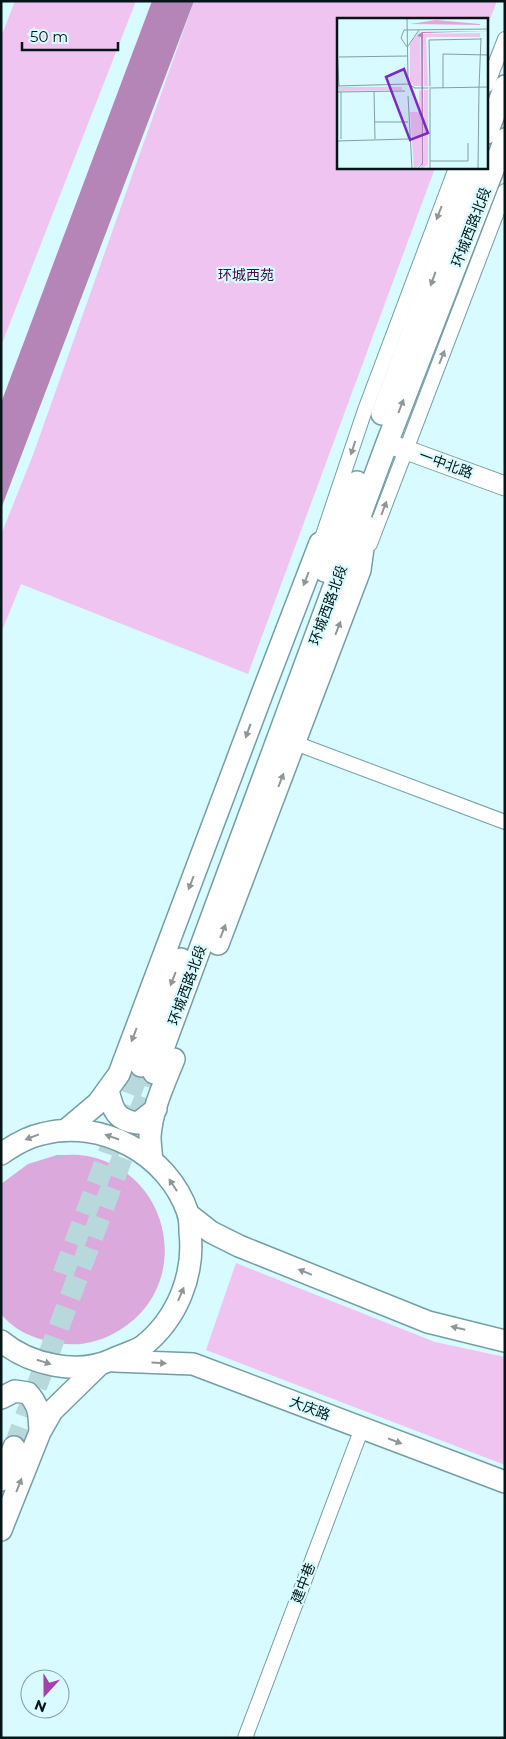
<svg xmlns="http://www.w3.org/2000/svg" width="506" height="1739" viewBox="0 0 506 1739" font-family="Montserrat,'Noto Sans SC',sans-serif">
	<rect width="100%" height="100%" fill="#d7fbfe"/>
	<path fill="#efc4f0" d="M15,1H136L1,346V37Z
		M194,1H497L487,27V19H338V168H435L248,674L21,584L1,633V535L33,455Z
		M236,1263L435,1342L505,1357V1465L206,1350Z"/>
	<path fill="#dca9dd" d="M57,1155C66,1155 77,1154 87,1156C173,1172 194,1287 118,1331C100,1342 79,1347 57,1343C35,1339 16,1332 1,1314V1184L28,1164Z"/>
	<path fill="#b685b7" d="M152,1H194L1,509V403Z"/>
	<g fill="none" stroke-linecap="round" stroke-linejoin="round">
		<path stroke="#b8d9dc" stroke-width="21" stroke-dasharray="21 11" stroke-linecap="butt" d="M63,1274L141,1066
			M14,1447L154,1073"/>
		<g stroke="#749ea3" stroke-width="16">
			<path id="street" d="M487,85L505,39
				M323,535L365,410L456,168
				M370,544L505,191
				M295,743L505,822
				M245,1738L362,1428"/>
		</g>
		<g stroke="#749ea3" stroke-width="21">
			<path id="secondary" d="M387,443L505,486"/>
		</g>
		<g stroke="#749ea3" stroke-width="24">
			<path id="primary" d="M487,133L505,86
				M382,414L474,168
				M325,571L357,482
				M218,944L360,570L366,526
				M141,1066L181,959
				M154,1073L387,443L505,139
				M108,1090C113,1110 115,1120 138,1123L156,1109
				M66,1130L98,1103L119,1074L262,694L320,543
				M1,1154C14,1145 27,1137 42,1134C101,1118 168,1154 188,1213C190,1219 190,1226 190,1232C195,1275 177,1319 143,1346C134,1352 121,1355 111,1360C77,1375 30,1365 1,1341
				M152,1160C151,1152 150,1143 150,1136C152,1109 164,1084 174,1059
				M188,1214L211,1232L239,1246L428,1322L505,1341
				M115,1361L193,1364L505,1482
				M1,1398L15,1391L28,1393C40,1407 39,1414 40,1432
				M1,1480L14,1447
				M1,1530L40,1432L52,1411L99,1365"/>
		</g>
		<use href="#street" stroke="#fff" stroke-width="14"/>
		<use href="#secondary" stroke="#fff" stroke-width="19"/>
		<use href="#primary" stroke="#fff" stroke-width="21"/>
	</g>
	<defs><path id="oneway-solid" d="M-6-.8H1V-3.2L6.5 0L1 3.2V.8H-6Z" transform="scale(1.25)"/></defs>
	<g fill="#8f9697">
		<use href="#oneway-solid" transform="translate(439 213) rotate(111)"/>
		<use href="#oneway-solid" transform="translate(433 279) rotate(110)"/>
		<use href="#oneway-solid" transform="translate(442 357) rotate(-69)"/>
		<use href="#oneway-solid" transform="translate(401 406) rotate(-69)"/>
		<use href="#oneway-solid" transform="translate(353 448) rotate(108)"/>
		<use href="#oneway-solid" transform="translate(384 508) rotate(-69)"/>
		<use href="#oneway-solid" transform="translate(306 579) rotate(111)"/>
		<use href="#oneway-solid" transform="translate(338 628) rotate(-69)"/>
		<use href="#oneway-solid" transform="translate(248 731) rotate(110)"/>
		<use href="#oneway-solid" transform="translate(281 780) rotate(-69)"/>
		<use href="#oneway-solid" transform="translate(191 883) rotate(111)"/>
		<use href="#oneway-solid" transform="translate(223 931) rotate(-69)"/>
		<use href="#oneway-solid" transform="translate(173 979) rotate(111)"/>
		<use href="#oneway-solid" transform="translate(134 1035) rotate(111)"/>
		<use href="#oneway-solid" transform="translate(32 1137) rotate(159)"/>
		<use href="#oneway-solid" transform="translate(112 1137) rotate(-161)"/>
		<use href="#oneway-solid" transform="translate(173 1185) rotate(-123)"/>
		<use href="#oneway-solid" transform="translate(305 1272) rotate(-158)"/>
		<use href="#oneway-solid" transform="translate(181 1294) rotate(-67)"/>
		<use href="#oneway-solid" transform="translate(458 1328) rotate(-167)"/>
		<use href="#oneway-solid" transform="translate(44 1362) rotate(17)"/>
		<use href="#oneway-solid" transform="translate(159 1363) rotate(3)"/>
		<use href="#oneway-solid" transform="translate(395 1441) rotate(21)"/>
		<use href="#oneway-solid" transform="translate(19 1485) rotate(-69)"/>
	</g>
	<g text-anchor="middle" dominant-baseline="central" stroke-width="4.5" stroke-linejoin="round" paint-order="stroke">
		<g font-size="14" fill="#061618" stroke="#d7fbfe">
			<text transform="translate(471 227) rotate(-69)">环城西路北段</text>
			<text transform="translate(446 464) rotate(20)">一中北路</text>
			<text transform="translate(328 605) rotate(-70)">环城西路北段</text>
			<text transform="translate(187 985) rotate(-70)">环城西路北段</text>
			<text transform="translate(310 1408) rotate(21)">大庆路</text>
			<text transform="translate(303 1583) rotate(-69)">建中巷</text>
		</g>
		<g font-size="14" fill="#46084a" stroke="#d7fbfe">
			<text x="246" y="275">环城西苑</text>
		</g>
	</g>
	<g transform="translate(337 18)">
		<rect width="151" height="151" fill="#d7fbfe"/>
		<path d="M83,13L84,68H77L73,63V26ZM143,15V19H89L91,68H87L86,16ZM2,69H65V72L2,73ZM82,72L84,73L85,145L77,151L73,94H82ZM87,72H91V147L83,151L86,145Z" fill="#efc4f0"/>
		<path d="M99,2L143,6V7L73,6Z" fill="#dca9dd"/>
		<path d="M151,13L86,15V146L80,151L85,145L84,19L80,18L85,14Z" fill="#b685b7"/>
		<path fill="none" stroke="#839fa2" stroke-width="1" d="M70,0L71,62M71,28L82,12M0,29L2,68M70,29L64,20L67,12L152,11M2,39L70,38M0,68L71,66L78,70H91M93,68L92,22L144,21M92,70L152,69M106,70V36L152,37M142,70L144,20M93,71V150M37,73L38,121M0,74L68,73M4,74V121M71,78L75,151M38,104H71M0,123L71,121M93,143H131V125M141,151L142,70"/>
		<path fill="#7b2cbf" fill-opacity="0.15" stroke="#7b2cbf" stroke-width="2.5" d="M67,51L91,115L73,122L49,59Z"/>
		<rect width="151" height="151" fill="none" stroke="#061618" stroke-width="2.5"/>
	</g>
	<rect width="506" height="1739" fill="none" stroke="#061618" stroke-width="5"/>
	<g transform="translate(45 1694) rotate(201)"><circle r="24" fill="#d7fbfe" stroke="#839fa2"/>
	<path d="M0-4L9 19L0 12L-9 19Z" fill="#a442a9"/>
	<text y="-8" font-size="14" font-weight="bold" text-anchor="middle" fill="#061618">N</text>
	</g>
	<path d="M22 42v8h96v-8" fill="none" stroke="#061618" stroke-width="2.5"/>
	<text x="30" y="42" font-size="15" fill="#061618" stroke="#d7fbfe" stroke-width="4" paint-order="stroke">50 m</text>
</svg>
